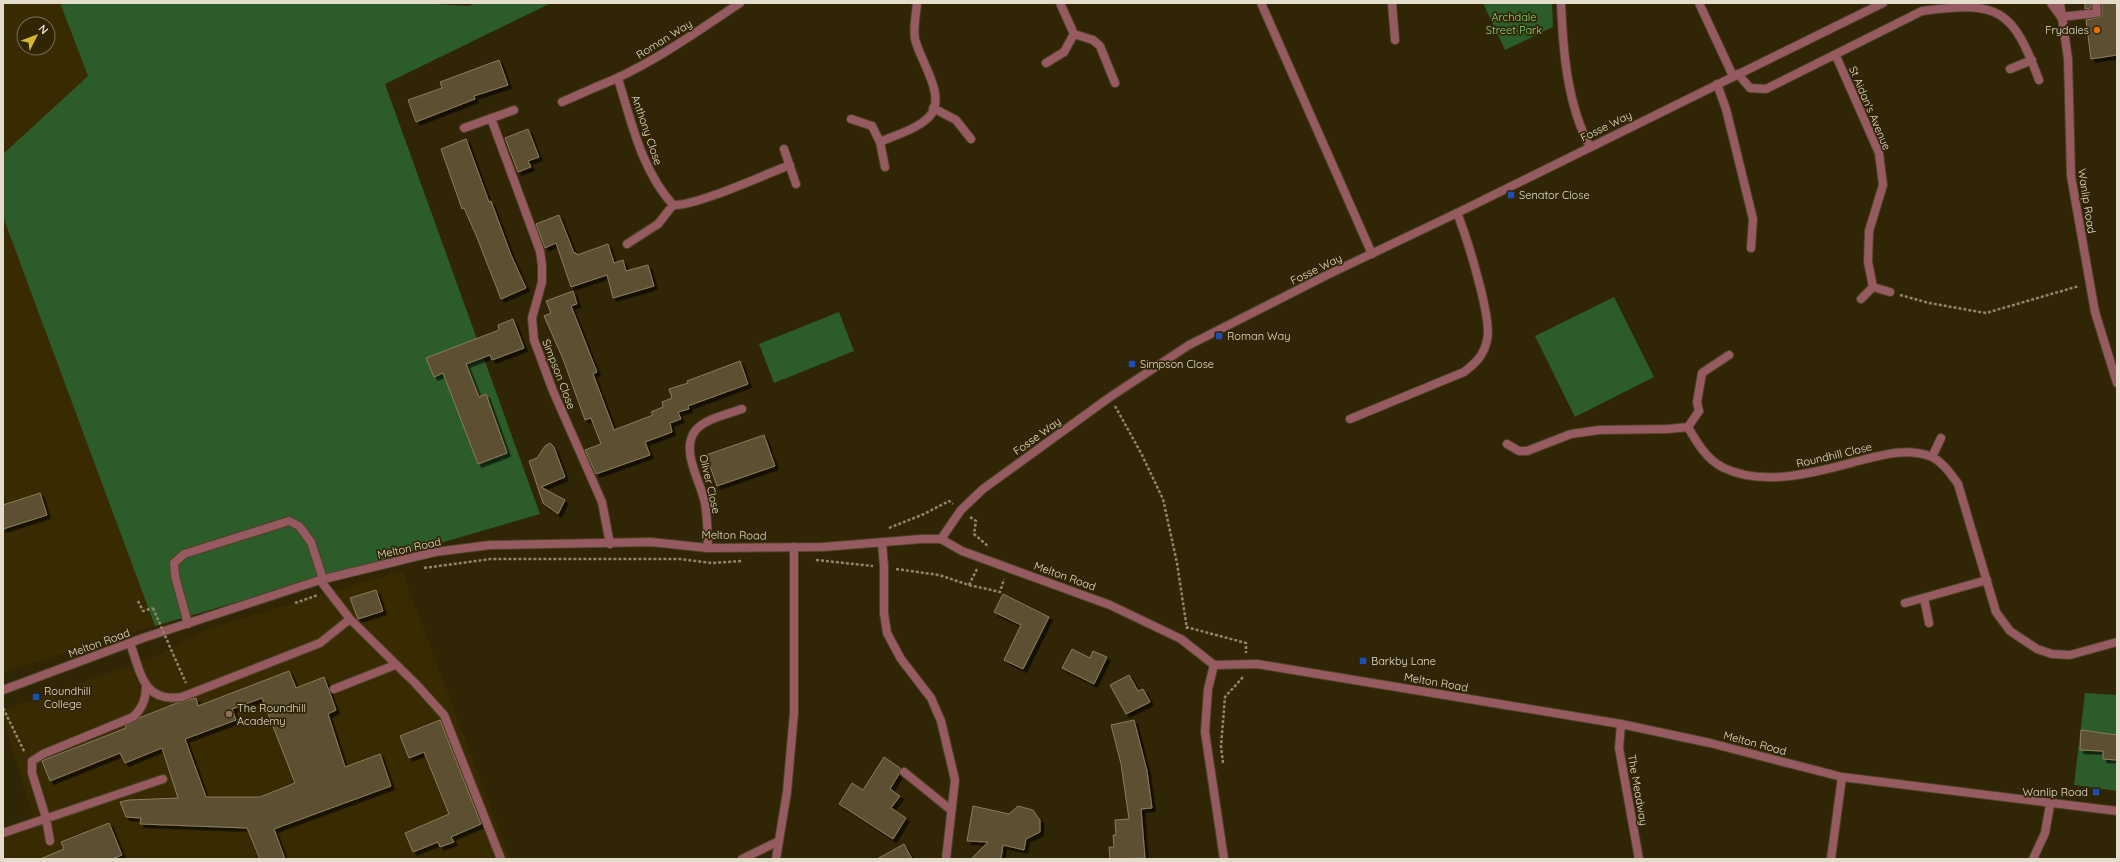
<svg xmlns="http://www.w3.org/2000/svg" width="2120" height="862" viewBox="0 0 2120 862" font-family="Quicksand,sans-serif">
	<defs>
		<filter id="shadow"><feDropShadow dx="3.5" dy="3.5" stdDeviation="0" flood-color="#0009"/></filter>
	</defs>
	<rect width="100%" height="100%" fill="#302505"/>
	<path fill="#382a01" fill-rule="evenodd" d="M3,3H60L88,76L3,154ZM24,24H48V48H24Z
		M3,217L155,626L3,672Z
		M402,571L510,859H3V831L33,817L3,718V710L153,657L207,629Z"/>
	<path fill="#2c5c29" d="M60,3H421L469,6L476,3H551L385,84L540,514L155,626L3,217V154L88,76Z
		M1483,3H1552L1553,27L1505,50Z
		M1614,297L1654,377L1575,417L1535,336Z
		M839,312L854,351L774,383L759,344Z
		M2085,693L2117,695V791L2074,785Z"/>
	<path fill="#5c4f31" stroke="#8a7d5c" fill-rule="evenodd" filter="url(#shadow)" d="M2085,3H2091V8L2085,9Z
		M2102,3H2117V55L2091,59L2086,20L2101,17L2102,13Z
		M499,60L508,85L474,96L475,99L416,122L408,100L442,88L440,82Z
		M528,129L539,157L528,161L531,167L518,172L505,138Z
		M466,139L489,202L491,201L511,255L526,288L501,299L476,235L464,208L462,209L441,149Z
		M559,215L574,253H576L577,255L608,244L614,263L623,260L626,271L648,265L654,286L613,298L607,275L571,287L556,243L545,248L536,224Z
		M573,291L577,304L571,306L597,372L593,374L614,430L653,415L651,412L663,407L662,402L672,398L669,389L688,383L687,381L740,361L748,384L688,406L689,409L678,412L681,419L670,423L672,432L645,442L650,455L596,474L585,450L601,444L591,418L585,420L563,359L544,316L551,313L546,301Z
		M513,319L524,348L492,360L490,355L466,364L479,397L486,394L507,453L478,464L443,373L434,377L426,358L499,330L498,325Z
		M764,435L775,466L717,486L706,455Z
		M550,443L554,447L565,477L541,487L565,500L558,514L543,503L529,461L537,458L545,446Z
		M40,493L47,515L3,529V505Z
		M376,590L383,611L358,619L350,598Z
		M1003,594L1049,617L1023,669L1004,660L1021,625L994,612Z
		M1072,649L1090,658L1093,651L1107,657L1094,684L1062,668Z
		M289,671L296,688L324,677L336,710L328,714L345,767L380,754L391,786L274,829L285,859H260L247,828L140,824L141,818L126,817L120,802L129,800L178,798L162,748L125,763L120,753L50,781L42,761L44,760L126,728L125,726L139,718L177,703L196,698L198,706ZM262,698L295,783L260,797H206L185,739L236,720L232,709Z
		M1129,675L1138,691L1143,689L1150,702L1126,714L1110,685Z
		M440,720L481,824L451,837L454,842L440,847L438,842L413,852L405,833L449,814L424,752L409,758L400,736Z
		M1134,720L1147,771L1152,808L1141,809L1145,858L1110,859L1109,847H1114L1113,835H1116L1115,820L1129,819L1121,764L1111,725Z
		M2081,730L2117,735V760L2103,759V751L2080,750Z
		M884,757L900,768L899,774L890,789L900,796L891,808L906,818L893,839L839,804L852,783L863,790Z
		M973,806L1009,814L1018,806L1033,810L1040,820V832L1026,839L1024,850L1003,845L1001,859H971L988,842L967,841Z
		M109,823L122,855L112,859H40L64,849L61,842Z
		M904,844L912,859H877Z"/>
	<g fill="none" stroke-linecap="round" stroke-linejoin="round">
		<g stroke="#4d4225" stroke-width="10">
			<path id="service" d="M1392,3L1395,40
				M1561,3C1563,51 1567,104 1590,147
				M2061,17L2097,13L2096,3
				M1093,40L1100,46L1115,83
				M1046,63L1064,52
				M1717,84L1726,109L1753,219L1751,248
				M562,102L596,87
				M933,108L956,120L971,139
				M851,119L872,126
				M880,142L885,167
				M627,244L658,224
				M1699,411L1697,402L1702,373L1729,355
				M1507,444L1519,451H1527L1571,434L1599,430L1668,429
				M882,543L884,567V613L887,633L901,659L931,698L941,721L955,780L946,859
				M320,580L350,619L416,684L444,715L501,859
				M188,624L175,576L174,563L184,554L289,521L299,526L311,542L323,579
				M130,643C141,673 143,703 182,697L320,643L350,619
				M334,689L395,665
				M904,772L951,810
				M3,833L163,779
				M50,841L46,818L32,773V761L43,754L133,717C142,709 146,699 146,687
				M742,859L779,841
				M776,859L787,792L794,713V547
				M1831,859L1842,777"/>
		</g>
		<g stroke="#4d4225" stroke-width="10">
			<path id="minor" d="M1060,3L1074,34
				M1261,3L1372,254
				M1699,3L1733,76
				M1064,52L1074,34L1093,40
				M1836,56L1879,153L1883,185L1869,231L1868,262L1873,287L1890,292
				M2010,69L2032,60
				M1738,74L1750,88L1766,89L1922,11C2000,0 2013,10 2039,80
				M618,79C632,123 641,169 673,205C694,207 766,174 790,165
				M596,87C648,67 693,34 740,3
				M491,118L540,251L542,265V282L532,318L534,340L553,391L602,502L610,544
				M872,126L880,142C896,135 917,129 929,117C948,97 920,61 915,39C913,28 916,15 917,3
				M464,128L514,110
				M784,149L796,184
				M658,224L673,205
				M1861,299L1873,287
				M1350,419L1464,372C1476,363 1484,355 1487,340C1493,320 1466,235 1457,213
				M1688,427C1697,443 1707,460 1724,468C1766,488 1820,471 1862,460C1885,454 1907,448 1930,456C1942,461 1951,474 1958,484L1996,612L2010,631L2037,649L2052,654L2070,655L2117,642
				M1668,429L1688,427L1699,411
				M1932,457L1941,438
				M708,548C707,531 708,514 704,499C699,479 681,450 695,431C704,419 728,414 742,409
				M1924,598L1929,623
				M1905,603L1987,580
				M1621,724L1619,748L1639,859
				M2033,859L2045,833L2050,805"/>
		</g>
		<g stroke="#4d4225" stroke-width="10">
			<path id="tertiary" d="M2051,3L2061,17
				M2060,3L2068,59L2071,176L2095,312L2117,383
				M941,539L961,510L983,489L1110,397L1189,345L1327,275L1457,213L1883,3
				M1214,665L1208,689L1205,732L1224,859
				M3,690L143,638L320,580L435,552L490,545L651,542L708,548L823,547L921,539H941L962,551L1110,605L1181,639L1214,665L1257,664L1621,724L1710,743L1842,777L2117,811"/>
		</g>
		<path stroke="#8e856c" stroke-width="2.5" stroke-dasharray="3 2" stroke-linecap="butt" d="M1900,295L1929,303L1986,313L2079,286
			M1115,406L1141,453L1163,499L1177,563L1187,629
			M970,517L976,521L974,534L989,547
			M889,528L924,514L949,501L953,504
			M816,560L873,566
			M424,568L491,559H680L712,563L742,561
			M896,569L939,575L969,585L977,569
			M969,585L1000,592L1004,579
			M138,601L143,611L153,608
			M295,603L318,595
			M1186,627L1246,643V653
			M173,654L186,683
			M3,708L25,753
			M1223,763L1221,746L1225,697L1244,676"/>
		<use href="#service" stroke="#965a61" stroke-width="8"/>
		<use href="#minor" stroke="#965a61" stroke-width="8"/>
		<use href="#tertiary" stroke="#965a61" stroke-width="8"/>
		<path stroke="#8e856c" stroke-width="2.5" stroke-dasharray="3 2" stroke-linecap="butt" d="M153,608L173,654"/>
	</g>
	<circle fill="#e8710a" stroke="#302505" stroke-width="1.5" cx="2097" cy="30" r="4"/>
	<g fill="#1a4fb4" stroke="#302505" stroke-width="1.5">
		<rect x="1507" y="191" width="8" height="8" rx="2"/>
		<rect x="1215" y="332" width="8" height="8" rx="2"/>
		<rect x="1128" y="360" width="8" height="8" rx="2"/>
		<rect x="1359" y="657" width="8" height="8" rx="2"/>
		<rect x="32" y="693" width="8" height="8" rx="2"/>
		<rect x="2092" y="788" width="8" height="8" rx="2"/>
	</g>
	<circle fill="#8d6e63" stroke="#302505" stroke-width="1.5" cx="229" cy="714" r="4"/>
	<g text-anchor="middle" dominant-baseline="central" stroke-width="3.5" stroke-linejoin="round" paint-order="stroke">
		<g font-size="11" fill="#87da80" stroke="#302505">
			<text x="1514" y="17">Archdale<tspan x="1514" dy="13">Street Park</tspan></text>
		</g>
		<g font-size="11" fill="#e4ddcc" stroke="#302505" text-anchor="start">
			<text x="2089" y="30" text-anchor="end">Frydales</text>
			<text x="1519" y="195">Senator Close</text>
			<text x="1227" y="336">Roman Way</text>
			<text x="1140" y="364">Simpson Close</text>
			<text x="1371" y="661">Barkby Lane</text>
			<text x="44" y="691">Roundhill<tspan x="44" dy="13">College</tspan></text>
			<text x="237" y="708">The Roundhill<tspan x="237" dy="13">Academy</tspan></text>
			<text x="2088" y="792" text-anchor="end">Wanlip Road</text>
		</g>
		<g font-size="11" fill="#e4ddcc" stroke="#302505">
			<text transform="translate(664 39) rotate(-32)">Roman Way</text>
			<text transform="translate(1870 108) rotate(67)">St Aidan's Avenue</text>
			<text transform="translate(1606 126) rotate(-26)">Fosse Way</text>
			<text transform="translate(647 130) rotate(71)">Anthony Close</text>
			<text transform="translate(2087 201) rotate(81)">Wanlip Road</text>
			<text transform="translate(1316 269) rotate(-26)">Fosse Way</text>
			<text transform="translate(559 374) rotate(69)">Simpson Close</text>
			<text transform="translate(1037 436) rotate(-36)">Fosse Way</text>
			<text transform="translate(1834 455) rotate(-13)">Roundhill Close</text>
			<text transform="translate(710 484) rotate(77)">Oliver Close</text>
			<text transform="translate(734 535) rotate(1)">Melton Road</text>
			<text transform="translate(409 548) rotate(-12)">Melton Road</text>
			<text transform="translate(1065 576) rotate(20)">Melton Road</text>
			<text transform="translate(99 643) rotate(-20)">Melton Road</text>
			<text transform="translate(1436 682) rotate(10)">Melton Road</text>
			<text transform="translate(1755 743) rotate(15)">Melton Road</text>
			<text transform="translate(1638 790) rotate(80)">The Meadway</text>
		</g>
	</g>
	<rect width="2120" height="862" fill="none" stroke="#e4ddcc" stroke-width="8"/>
	<g transform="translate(36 36) rotate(48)"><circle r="19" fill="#302505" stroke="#786f55"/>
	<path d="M0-3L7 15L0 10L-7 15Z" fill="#d5b535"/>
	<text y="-6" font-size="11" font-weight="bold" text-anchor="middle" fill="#e4ddcc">N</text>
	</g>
</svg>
